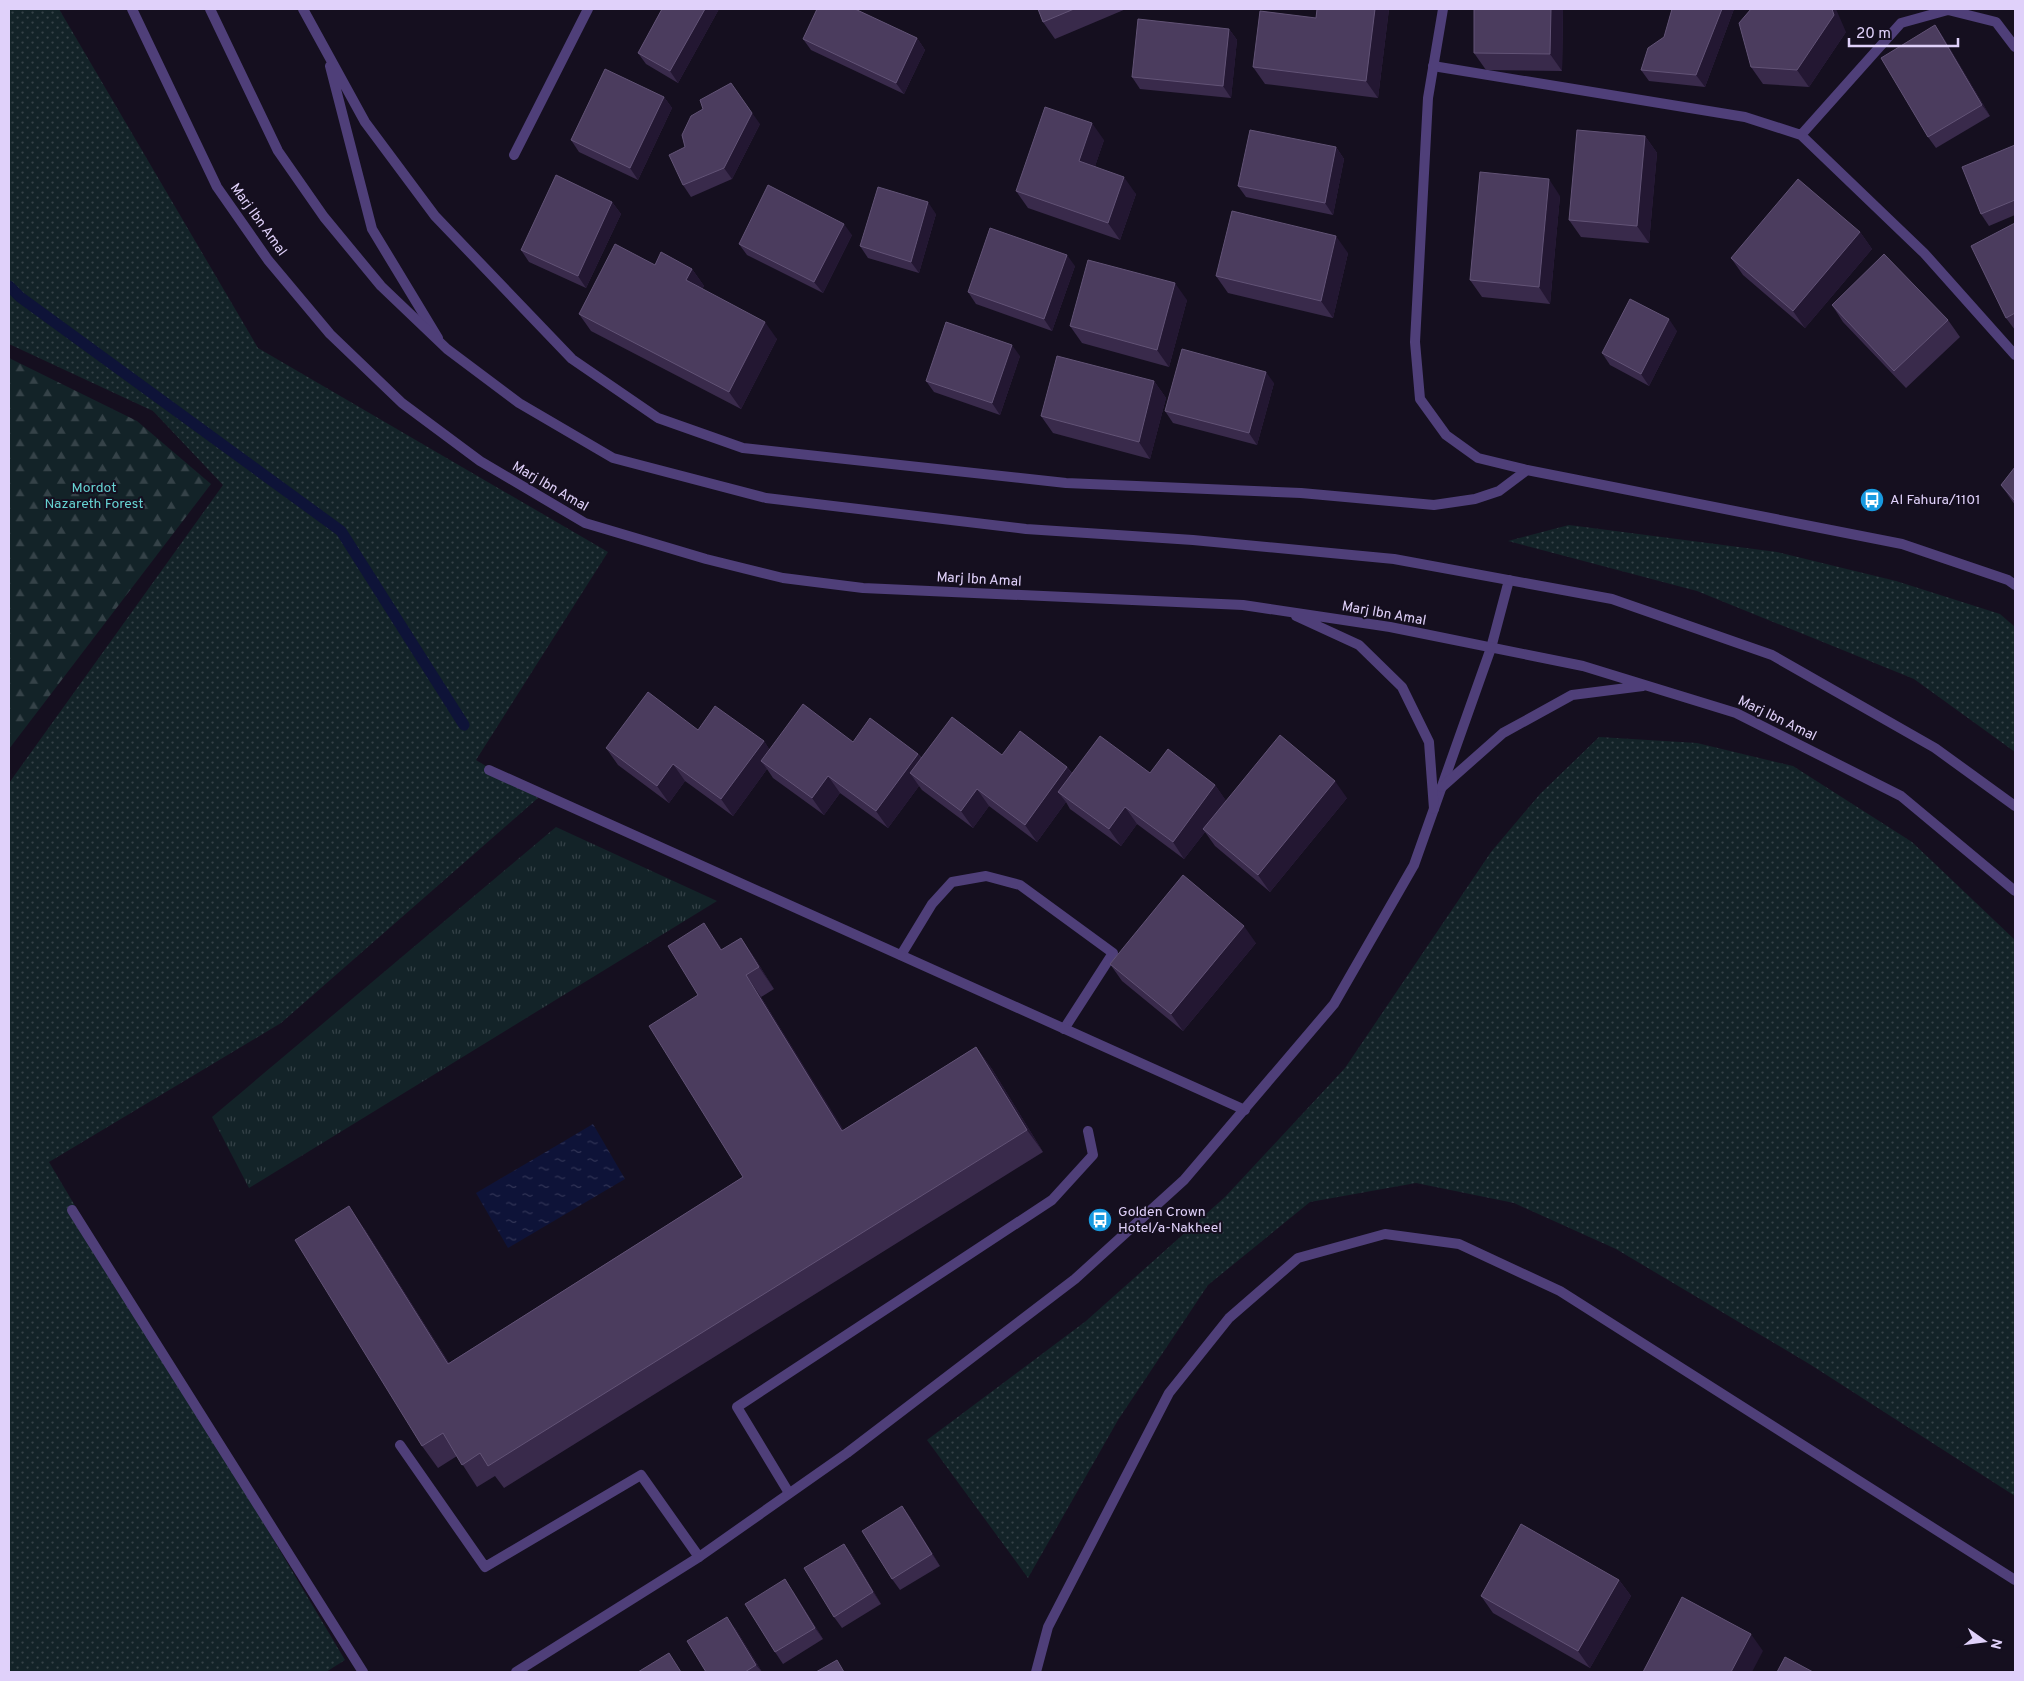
<svg xmlns="http://www.w3.org/2000/svg" width="2024" height="1681" viewBox="0 0 2024 1681" font-family="Overpass,sans-serif">
	<defs>
		<pattern id="grass-dots" width="8" height="8" patternUnits="userSpaceOnUse" patternTransform="scale(1.25)"><rect width="8" height="8" fill="#132328"/><path d="M2 2h.1M6 6h.1" fill="none" stroke="#354248" stroke-width="1.8" stroke-linecap="round"/></pattern>
		<pattern id="forest-firs" width="22" height="20" patternUnits="userSpaceOnUse" patternTransform="scale(1.25)"><rect width="22" height="20" fill="#132328"/><path d="M5 1l3.5 6h-7zM16 11l3.5 6h-7z" fill="#354248"/></pattern>
		<pattern id="park-tufts" width="24" height="20" patternUnits="userSpaceOnUse" patternTransform="scale(1.25)"><rect width="24" height="20" fill="#132328"/><path d="M3 7l-1-3M5 7V3M7 7l1-3M15 17l-1-3M17 17v-4M19 17l1-3" fill="none" stroke="#354248"/></pattern>
		<pattern id="water-ripples" width="26" height="14" patternUnits="userSpaceOnUse" patternTransform="scale(1.25)"><rect width="26" height="14" fill="#0e1338"/><path d="M2 4q2-2 4 0t4 0M15 11q2-2 4 0t4 0" fill="none" stroke="#313456"/></pattern>
	</defs>
	<rect width="100%" height="100%" fill="#150f1f"/>
	<path fill="url(#grass-dots)" d="M9,9H59L258,348L608,552L476,760L538,798L281,1023L49,1162L345,1660L326,1672H9V783L223,485L153,411L9,344Z
		M1569,525L1777,552L1896,581L2000,614L2015,627V752L1914,679L1697,591L1508,541Z
		M1599,737L1697,743L1793,766L1912,842L2015,940V1496L1811,1365L1616,1249L1514,1203L1416,1183L1310,1202L1208,1285L1118,1420L1028,1578L927,1440L1086,1321L1225,1197L1345,1068L1491,852L1540,794Z"/>
	<path fill="url(#forest-firs)" d="M9,358L137,421L211,484L9,749Z"/>
	<path fill="url(#park-tufts)" d="M556,827L717,901L249,1188L212,1117Z"/>
	<path fill="url(#water-ripples)" d="M593,1124L625,1179L508,1248L476,1193Z"/>
	<g fill="none" stroke-linecap="round" stroke-linejoin="round">
		<path stroke="#0e1338" stroke-width="11" d="M9,286L20,297L341,531L464,725"/>
		<path stroke="#4f3f79" stroke-width="10" d="M1433,66L1745,117L1801,135L1924,253L2015,355
			M1801,135L1901,23L1948,10L1996,22L2015,47
			M901,955L932,904L952,882L986,876L1020,885L1113,953L1064,1029
			M400,1445L485,1567L641,1475L699,1557
			M789,1493L737,1407L1052,1200L1093,1155L1088,1131"/>
		<path stroke="#4f3f79" stroke-width="10" d="M303,9L365,122L435,216L572,359L658,418L743,448L1066,483L1301,493L1434,505L1475,499L1499,491L1527,470
			M1443,9L1428,98L1415,342L1420,399L1446,435L1478,458L1527,470L1902,544L2008,580L2015,585
			M330,66L372,229L438,338
			M514,155L588,9
			M489,770L1245,1110
			M72,1210L363,1672
			M516,1672L699,1557L847,1453L1075,1279L1184,1180L1334,1004L1414,865L1491,648L1509,580
			M1036,1672L1048,1627L1169,1393L1229,1318L1298,1258L1385,1234L1459,1244L1560,1291L2015,1580"/>
		<path stroke="#4f3f79" stroke-width="10" d="M132,9L217,187L268,260L330,334L402,403L480,461L585,523L706,559L783,578L863,588L1243,605L1390,627L1583,666L1736,713L1901,796L2015,891
			M210,9L278,151L324,217L381,286L447,349L519,403L613,458L766,498L1026,529L1193,540L1394,559L1612,599L1772,655L1935,748L2015,806
			M1296,616L1359,645L1402,687L1429,742L1434,809
			M1442,787L1503,733L1572,695L1643,686"/>
	</g>
	<path fill="#392a4b" d="M662,9H719L678,83L646,64L638,53Z
		M1038,9H1126L1055,39L1043,22Z
		M1317,9H1389L1378,98L1265,84L1253,67L1316,18Z
		M1563,9L1562,71L1486,70L1474,53Z
		M1672,9H1734L1705,87L1649,81L1641,70L1664,37Z
		M1935,25L1943,37L1990,116L1936,148L1928,137Z
		M1229,29L1237,40L1231,98L1140,89L1132,77Z
		M1846,32L1809,87L1763,84L1751,67Z
		M917,38L925,50L904,94L811,50L803,39Z
		M664,97L672,108L638,180L579,152L571,140Z
		M760,124L732,179L691,197L683,185L685,147Z
		M1645,136L1657,153L1649,243L1581,237L1569,220Z
		M1104,140L1095,166L1136,194L1120,240L1028,208L1016,191Z
		M2015,145V215L1989,226L1981,214Z
		M1336,147L1344,159L1333,215L1246,197L1238,186Z
		M1560,196L1550,304L1482,297L1470,280Z
		M612,202L621,214L586,288L529,262L521,250Z
		M936,214L919,273L868,258L860,246Z
		M2015,223V330L2006,318Z
		M1860,232L1872,249L1805,328L1743,275L1731,258Z
		M852,235L823,293L747,255L739,244Z
		M1348,253L1333,318L1228,293L1216,276Z
		M655,265L692,269L704,286L702,289L777,339L741,409L591,331L579,314Z
		M1075,266L1052,331L976,304L968,292Z
		M1187,300L1169,367L1082,343L1070,326Z
		M1832,305L1948,320L1960,337L1906,388L1843,322Z
		M1677,331L1649,386L1610,365L1602,353Z
		M1020,356L1000,415L934,392L926,381Z
		M1154,381L1166,398L1150,459L1053,433L1041,416Z
		M1274,383L1257,445L1173,423L1165,411Z
		M2015,467V505L2001,485Z
		M698,730L764,741L769,749L853,742L918,754L922,758L1002,755L1067,767L1072,773H1150L1215,785L1226,801L1347,798L1270,892L1215,846L1205,832L1184,859L1137,824L1121,846L1070,809L1066,802L1037,842L989,806L973,828L922,790L919,786L888,828L840,793L824,815L773,778L767,769L733,816L685,781L669,803L618,765L606,748Z
		M741,938L756,960L774,989L761,997L843,1130L976,1047L992,1069L1043,1152L504,1488L495,1476L477,1487L457,1456L438,1468L422,1446L364,1228L449,1363L743,1177L698,995L722,950Z
		M1256,943L1183,1031L1122,981L1110,964Z
		M902,1506L910,1517L940,1566L900,1590L892,1579Z
		M844,1544L852,1555L881,1604L842,1628L834,1617Z
		M1619,1580L1631,1596L1590,1668L1493,1613L1481,1596Z
		M793,1591L823,1639L783,1664L775,1652Z
		M735,1628L762,1672H706Z"/>
	<path fill="#231732" d="M705,9H719L678,83L670,71Z
		M1375,9H1389L1378,98L1366,81Z
		M1551,9H1563L1562,71L1550,54Z
		M1722,9H1734L1705,87L1696,75Z
		M1832,9H1836L1846,32L1809,87L1797,70Z
		M1935,25L1943,37L1990,116L1982,105Z
		M1229,29L1237,40L1231,98L1223,86Z
		M917,38L925,50L904,94L896,83Z
		M731,83L760,124L732,179L724,168Z
		M664,97L672,108L638,180L630,168Z
		M1092,123L1104,140L1091,178L1079,161Z
		M1645,136L1657,153L1649,243L1637,226Z
		M1336,147L1344,159L1333,215L1325,203Z
		M1124,177L1136,194L1120,240L1108,223Z
		M1549,179L1560,196L1550,304L1539,287Z
		M612,202L621,214L586,288L578,276Z
		M928,202L936,214L919,273L911,262Z
		M844,224L852,235L823,293L814,282Z
		M1860,232L1872,249L1805,328L1793,311Z
		M1336,236L1348,253L1333,318L1321,301Z
		M1067,255L1075,266L1052,331L1044,319Z
		M692,269L704,286L698,297L686,280Z
		M1175,283L1187,300L1169,367L1157,350Z
		M1669,319L1677,331L1649,386L1641,374Z
		M765,322L777,339L741,409L729,392Z
		M1012,345L1020,356L1000,415L992,403Z
		M1266,372L1274,383L1257,445L1249,433Z
		M1154,381L1166,398L1150,459L1139,442Z
		M764,741L775,758L761,761L767,769L733,816L721,799Z
		M918,754L930,771L910,773L919,786L888,828L876,811Z
		M673,764L685,781L669,803L657,786Z
		M1067,767L1079,784L1058,792L1066,802L1037,842L1025,825Z
		M828,776L840,793L824,815L812,798Z
		M1335,781L1347,798L1270,892L1258,875Z
		M1215,785L1227,802L1203,829L1205,832L1184,859L1173,842Z
		M977,789L989,806L973,828L961,811Z
		M1125,807L1137,824L1121,846L1109,829Z
		M704,923L720,946L737,973L721,950Z
		M1244,926L1256,943L1183,1031L1171,1014Z
		M741,938L756,960L774,989L759,967Z
		M746,975L761,997L858,1153L842,1131Z
		M976,1047L992,1069L1043,1152L1027,1130Z
		M349,1206L364,1228L463,1386L448,1364Z
		M902,1506L910,1517L940,1566L932,1554Z
		M844,1544L852,1555L881,1604L873,1592Z
		M785,1579L793,1591L823,1639L815,1628Z
		M1619,1580L1631,1596L1590,1668L1578,1651Z
		M727,1617L735,1628L762,1672L756,1665Z
		M1751,1634L1763,1651L1752,1672H1731Z"/>
	<path fill="#4b3c5e" stroke="#625376" d="M662,9H705L670,71L638,53Z
		M817,9H855L917,38L896,83L803,39Z
		M1038,9H1074L1043,22Z
		M1317,9H1375L1366,81L1253,67L1260,11L1316,18Z
		M1474,9H1551L1550,54L1474,53Z
		M1672,9H1722L1696,75L1641,70L1648,48L1664,37Z
		M1751,9H1832L1834,15L1797,70L1751,67L1739,23Z
		M1138,19L1229,29L1223,86L1132,77Z
		M1935,25L1982,105L1928,137L1881,58Z
		M605,69L664,97L630,168L571,140Z
		M731,83L752,113L724,168L683,185L669,155L685,147L682,135L691,116L703,109L700,100Z
		M1045,107L1092,123L1079,161L1124,177L1108,223L1016,191Z
		M1250,130L1336,147L1325,203L1238,186Z
		M1577,130L1645,136L1637,226L1569,220Z
		M2015,145V200L1981,214L1962,167Z
		M1480,172L1549,179L1539,287L1470,280Z
		M556,175L612,202L578,276L521,250Z
		M1798,179L1860,232L1793,311L1731,258Z
		M768,185L844,224L814,282L739,244Z
		M878,187L928,202L911,262L860,246Z
		M1232,211L1336,236L1321,301L1216,276Z
		M2015,223V313L2006,318L1971,246Z
		M990,228L1067,255L1044,319L968,292Z
		M615,244L655,265L661,252L692,269L686,280L765,322L729,392L579,314Z
		M1884,254L1948,320L1894,371L1832,305Z
		M1088,260L1175,283L1157,350L1070,326Z
		M1630,299L1669,319L1641,374L1602,353Z
		M946,322L1012,345L992,403L926,381Z
		M1182,349L1266,372L1249,433L1165,411Z
		M1057,356L1154,381L1139,442L1041,416Z
		M2015,467V501L2001,485Z
		M648,692L698,730L715,706L764,741L721,799L673,764L657,786L606,748Z
		M803,704L853,742L870,718L918,754L876,811L828,776L812,798L761,761Z
		M952,717L1002,755L1020,731L1067,767L1025,825L977,789L961,811L910,773Z
		M1280,735L1335,781L1258,875L1203,829Z
		M1100,736L1150,773L1168,749L1215,785L1173,842L1125,807L1109,829L1058,792Z
		M1183,875L1244,926L1171,1014L1110,964Z
		M704,923L721,950L741,938L759,967L746,975L842,1131L976,1047L1027,1130L488,1466L480,1453L462,1465L443,1433L422,1446L295,1240L349,1206L448,1364L743,1177L649,1026L698,995L668,946Z
		M902,1506L932,1554L892,1579L862,1531Z
		M1521,1524L1619,1580L1578,1651L1481,1596Z
		M844,1544L873,1592L834,1617L804,1568Z
		M785,1579L815,1628L775,1652L745,1604Z
		M1682,1597L1751,1634L1731,1672H1643Z
		M727,1617L756,1665L745,1672H706L687,1641Z
		M669,1653L681,1672H638Z
		M1785,1657L1813,1672H1777Z
		M837,1660L844,1672H816Z"/>
	<defs>
		<g id="bus-disc" transform="scale(1.25)"><circle r="9.5" fill="#189ae0" stroke="#150f1f"/><path d="M-5-6H5V4H4V6H2V4H-2V6H-4V4H-5ZM-3.5-4V0h7V-4ZM-3.5 1.2v1.5H-2V1.2ZM2 1.2v1.5H3.5V1.2Z" fill="#fff"/></g>
	</defs>
	<g fill-rule="evenodd">
		<use href="#bus-disc" x="1872" y="500"/>
		<use href="#bus-disc" x="1100" y="1220"/>
	</g>
	<g text-anchor="middle" dominant-baseline="central" stroke-width="4" stroke-linejoin="round" paint-order="stroke">
		<g font-size="14" fill="#e0d1fa" stroke="#150f1f">
			<text transform="translate(258 220) rotate(54)">Marj Ibn Amal</text>
			<text transform="translate(550 487) rotate(30)">Marj Ibn Amal</text>
			<text transform="translate(979 580) rotate(3)">Marj Ibn Amal</text>
			<text transform="translate(1384 614) rotate(10)">Marj Ibn Amal</text>
			<text transform="translate(1777 719) rotate(26)">Marj Ibn Amal</text>
		</g>
		<g font-size="14" fill="#66d2d2" stroke="#150f1f">
			<text x="94" y="488">Mordot<tspan x="94" dy="16">Nazareth Forest</tspan></text>
		</g>
		<g font-size="14" fill="#e0d1fa" stroke="#150f1f" text-anchor="start">
			<text x="1890" y="500">Al Fahura/1101</text>
			<text x="1118" y="1212">Golden Crown<tspan x="1118" dy="16">Hotel/a-Nakheel</tspan></text>
		</g>
	</g>
	<rect width="2024" height="1681" fill="none" stroke="#e0d1fa" stroke-width="20"/>
	<g transform="translate(1984 1641) rotate(104)" stroke="#150f1f" stroke-width="4" paint-order="stroke">
	<path d="M0-4L9 19L0 12L-9 19Z" fill="#e0d1fa"/>
	<text y="-8" font-size="14" font-weight="bold" text-anchor="middle" fill="#e0d1fa">N</text>
	</g>
	<path d="M1849 38v8h109v-8" fill="none" stroke="#e0d1fa" stroke-width="2.5"/>
	<text x="1856" y="38" font-size="15" fill="#e0d1fa" stroke="#150f1f" stroke-width="4" paint-order="stroke">20 m</text>
</svg>
